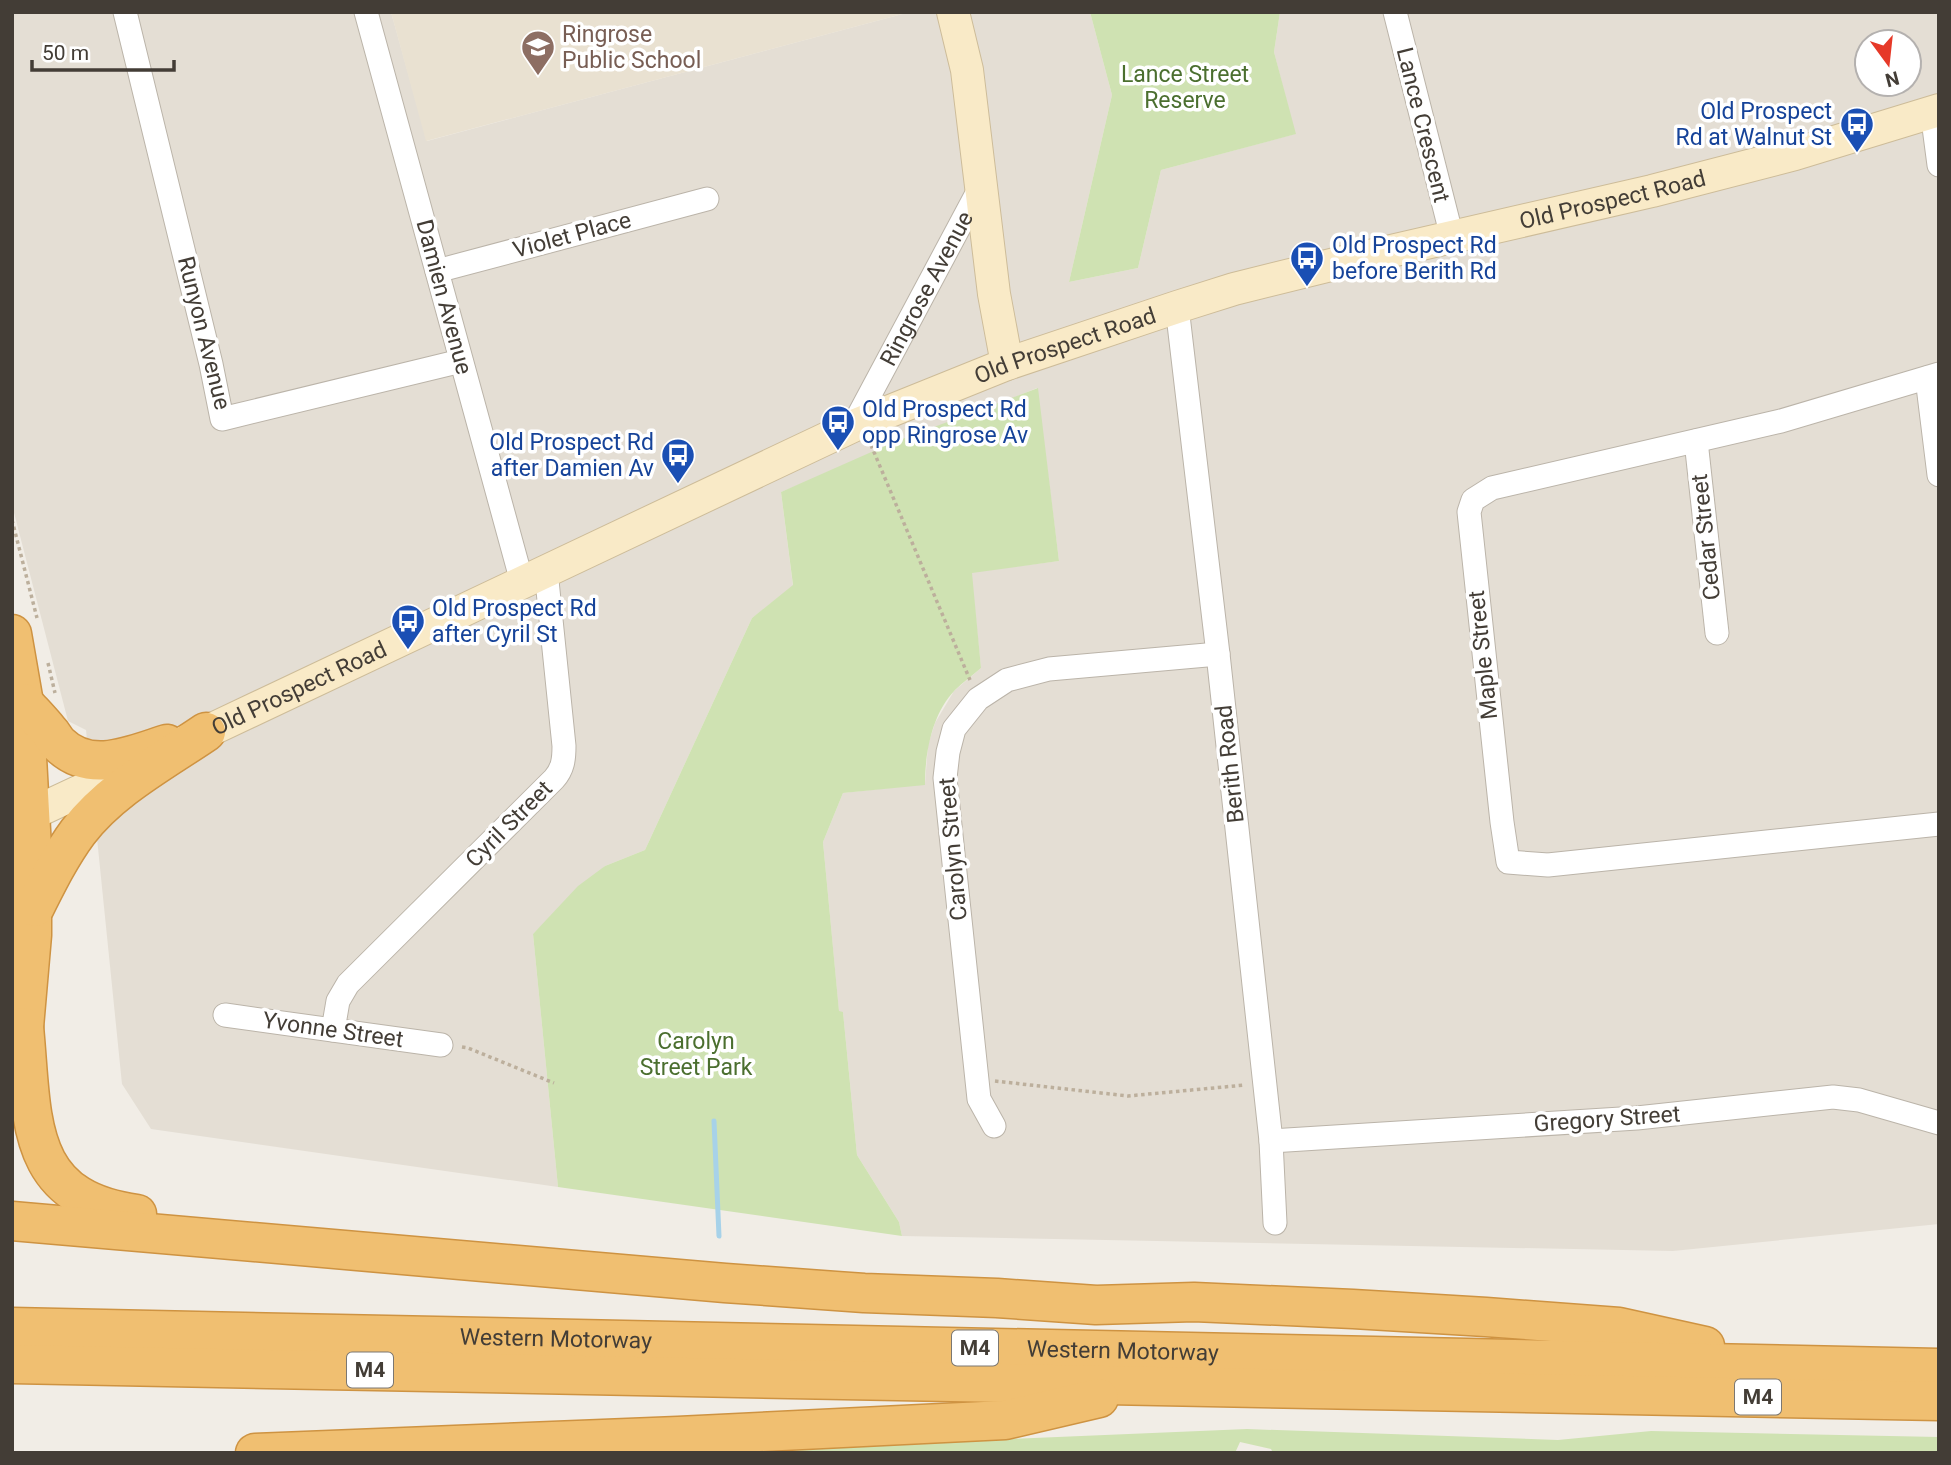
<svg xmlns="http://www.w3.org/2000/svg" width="1951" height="1465" viewBox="0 0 1951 1465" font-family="Roboto,sans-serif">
	<rect width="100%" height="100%" fill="#f1ede6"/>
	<path fill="#e4ded4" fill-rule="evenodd" d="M12,12H391L427,141L910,12H1090L1112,95L1069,282L1138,268L1161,170L1295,134L1274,52L1280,12H1939V1224L1673,1251L902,1236L899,1222L857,1155L843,1012H839L823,842L843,793L925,784L928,745L935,723L954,691L981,668L971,572L1059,561L1037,388L781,492L793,586L752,618L645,850L605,866L533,934L558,1187L151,1129L122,1084L86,730L68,721L12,505ZM1867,42H1909V84H1867Z"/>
	<path fill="#e9e1d1" d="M391,12H910L426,141Z"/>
	<path fill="#cfe2b2" d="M1090,12H1280L1274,52L1296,134L1161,170L1138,268L1069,282L1112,95Z
		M1038,388L1059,561L972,573L981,668C973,675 963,682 955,690C932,714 925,752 925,785L843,793L823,842L839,1011L843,1012L857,1155L899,1222L902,1236L558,1187L533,934L578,886L605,866L645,850L752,618L793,585L781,492L894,442Z
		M1247,1429L1558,1440L1651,1431L1939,1437V1453H1273L1271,1449L1240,1442L1235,1453H671Z"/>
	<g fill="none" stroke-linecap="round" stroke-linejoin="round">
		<path stroke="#a7d2e9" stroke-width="5" d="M714,1121L719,1236"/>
		<g stroke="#bbb4a9" stroke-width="25">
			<g id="street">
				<path d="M125,12L211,364L222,419L461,361"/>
				<path d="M366,12L522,582"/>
				<path d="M1395,12L1452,237"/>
				<path d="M1932,112L1939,165"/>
				<path d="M437,271L707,199"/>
				<path d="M1177,307L1218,654L1271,1141L1275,1223"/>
				<path d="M1939,374L1781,421L1492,488L1473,500L1469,512L1502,822L1508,862L1548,865L1939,824"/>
				<path d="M1927,378L1939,475"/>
				<path id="s1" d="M853,426L980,188"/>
				<path d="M1696,441L1717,633"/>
				<path d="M225,1015L441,1045"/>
				<path d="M333,1030L338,1001L348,984L554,779C563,769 564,759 564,746L546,571"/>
				<path d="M994,1126L979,1099L945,778L948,752L954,729L978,699L1007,680L1049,669L1218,654"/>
				<path d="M1271,1141L1637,1118L1833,1097L1859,1100L1939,1123"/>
			</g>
		</g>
		<g stroke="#cdbc99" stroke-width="34">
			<g id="secondary">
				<path d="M953,12L967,70L994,294L1007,364"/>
				<path id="s2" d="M185,742L853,426L1007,364L1177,307L1234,289L1339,263L1652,191L1795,154L1939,110"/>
				<path d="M12,823L138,764"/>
			</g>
		</g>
		<g stroke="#ce9342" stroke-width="41">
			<g id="highway">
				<path d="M12,634L24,703L32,848V935L24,1027L18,1053"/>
				<path d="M24,703C32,712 41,721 49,731C53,735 55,740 59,744C90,775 132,755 167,744"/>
				<path d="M35,907C48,881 61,855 78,832C111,789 162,762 206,732"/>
				<path d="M24,1027C33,1118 23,1199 137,1214"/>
				<path d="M12,1221L725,1283L864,1293L997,1298L1096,1305L1194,1302L1353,1309L1486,1317L1619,1327L1705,1346"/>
				<path id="s3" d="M12,1327L1939,1368"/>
				<path d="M12,1364L1939,1401"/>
				<path d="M255,1453L678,1436L1005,1420L1099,1398"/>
			</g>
		</g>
		<path stroke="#bcaf9c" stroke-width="3.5" stroke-dasharray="3.5 3.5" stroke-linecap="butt" d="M871,445L970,680
			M12,520L37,618
			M48,663L55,693
			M462,1047L468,1048L554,1083
			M995,1081L1128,1096L1245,1085"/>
		<use href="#street" stroke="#fff" stroke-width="23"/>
		<use href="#secondary" stroke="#f9eac7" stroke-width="32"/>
		<use href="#highway" stroke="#f0bf71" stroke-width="38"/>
	</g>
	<defs>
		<g id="school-pin" transform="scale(1.75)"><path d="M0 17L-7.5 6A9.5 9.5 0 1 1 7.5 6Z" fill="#8d6e63" stroke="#fff"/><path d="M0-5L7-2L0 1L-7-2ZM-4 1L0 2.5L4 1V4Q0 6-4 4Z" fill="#fff"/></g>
		<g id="bus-pin" transform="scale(1.75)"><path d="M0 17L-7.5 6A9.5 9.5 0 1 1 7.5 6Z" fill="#1a4fb4" stroke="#fff"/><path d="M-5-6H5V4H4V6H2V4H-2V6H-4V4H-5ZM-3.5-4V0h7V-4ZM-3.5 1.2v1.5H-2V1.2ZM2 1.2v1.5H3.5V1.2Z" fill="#fff"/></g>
	</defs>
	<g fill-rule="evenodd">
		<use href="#school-pin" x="538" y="47"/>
		<use href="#bus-pin" x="1857" y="124"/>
		<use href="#bus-pin" x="1307" y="258"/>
		<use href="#bus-pin" x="838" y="422"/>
		<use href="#bus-pin" x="678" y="455"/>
		<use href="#bus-pin" x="408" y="621"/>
	</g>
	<g text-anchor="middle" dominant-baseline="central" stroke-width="7" stroke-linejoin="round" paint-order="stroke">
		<g fill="#fff" stroke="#7b7772" stroke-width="2">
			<rect x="952" y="1330.5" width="46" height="35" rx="5"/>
			<rect x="347" y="1352.5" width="46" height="35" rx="5"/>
			<rect x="1735" y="1379.5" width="46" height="35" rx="5"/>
		</g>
		<g font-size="21" font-weight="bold" fill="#433d36">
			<text x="975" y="1348">M4</text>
			<text x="370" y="1370">M4</text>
			<text x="1758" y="1397">M4</text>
		</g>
		<g font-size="23" fill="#785e54" stroke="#fff" text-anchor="start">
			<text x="562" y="34">Ringrose<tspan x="562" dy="26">Public School</tspan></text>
		</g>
		<g font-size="23" fill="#4b6f2f" stroke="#fff">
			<text x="1185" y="74">Lance Street<tspan x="1185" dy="26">Reserve</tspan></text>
			<text x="696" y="1041">Carolyn<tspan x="696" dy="26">Street Park</tspan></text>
		</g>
		<g font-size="23" fill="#164399" stroke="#fff" text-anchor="start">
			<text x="1832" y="111" text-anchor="end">Old Prospect<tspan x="1832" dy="26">Rd at Walnut St</tspan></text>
			<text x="1332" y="245">Old Prospect Rd<tspan x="1332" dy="26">before Berith Rd</tspan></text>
			<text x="862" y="409">Old Prospect Rd<tspan x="862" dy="26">opp Ringrose Av</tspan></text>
			<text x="654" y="442" text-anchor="end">Old Prospect Rd<tspan x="654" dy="26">after Damien Av</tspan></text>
			<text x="432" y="608">Old Prospect Rd<tspan x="432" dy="26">after Cyril St</tspan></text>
		</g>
		<g font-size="23" fill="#433d36" stroke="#fff">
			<text transform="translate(1423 125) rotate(76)">Lance Crescent</text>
			<text stroke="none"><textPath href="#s2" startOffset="1533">Old Prospect Road</textPath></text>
			<text transform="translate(572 235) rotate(-15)">Violet Place</text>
			<text stroke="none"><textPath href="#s1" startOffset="156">Ringrose Avenue</textPath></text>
			<text transform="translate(444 297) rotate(75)">Damien Avenue</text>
			<text transform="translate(204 333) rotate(76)">Runyon Avenue</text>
			<text stroke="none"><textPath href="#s2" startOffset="966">Old Prospect Road</textPath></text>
			<text transform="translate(1706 537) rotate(-96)">Cedar Street</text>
			<text transform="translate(1483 655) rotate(-96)">Maple Street</text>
			<text stroke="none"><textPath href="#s2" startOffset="126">Old Prospect Road</textPath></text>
			<text transform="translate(1230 764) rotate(-96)">Berith Road</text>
			<text transform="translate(509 824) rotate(-45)">Cyril Street</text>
			<text transform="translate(953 849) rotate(-95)">Carolyn Street</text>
			<text transform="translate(333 1030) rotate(8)">Yvonne Street</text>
			<text transform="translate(1607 1119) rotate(-4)">Gregory Street</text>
			<text stroke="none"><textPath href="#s3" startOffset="544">Western Motorway</textPath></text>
			<text stroke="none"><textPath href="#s3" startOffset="1111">Western Motorway</textPath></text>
		</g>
	</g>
	<rect width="1951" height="1465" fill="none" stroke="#433d36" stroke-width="28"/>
	<g transform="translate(1888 63) rotate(165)"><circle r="33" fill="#ffffff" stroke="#b4b1af" stroke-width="2"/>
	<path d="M0-5L12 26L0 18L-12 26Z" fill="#e63928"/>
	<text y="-10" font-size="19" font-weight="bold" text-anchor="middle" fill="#433d36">N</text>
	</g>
	<path d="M32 60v10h142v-10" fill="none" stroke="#433d36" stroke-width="3.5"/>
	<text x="42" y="60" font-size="21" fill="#433d36" stroke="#ffffff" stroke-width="5" paint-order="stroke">50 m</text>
</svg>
